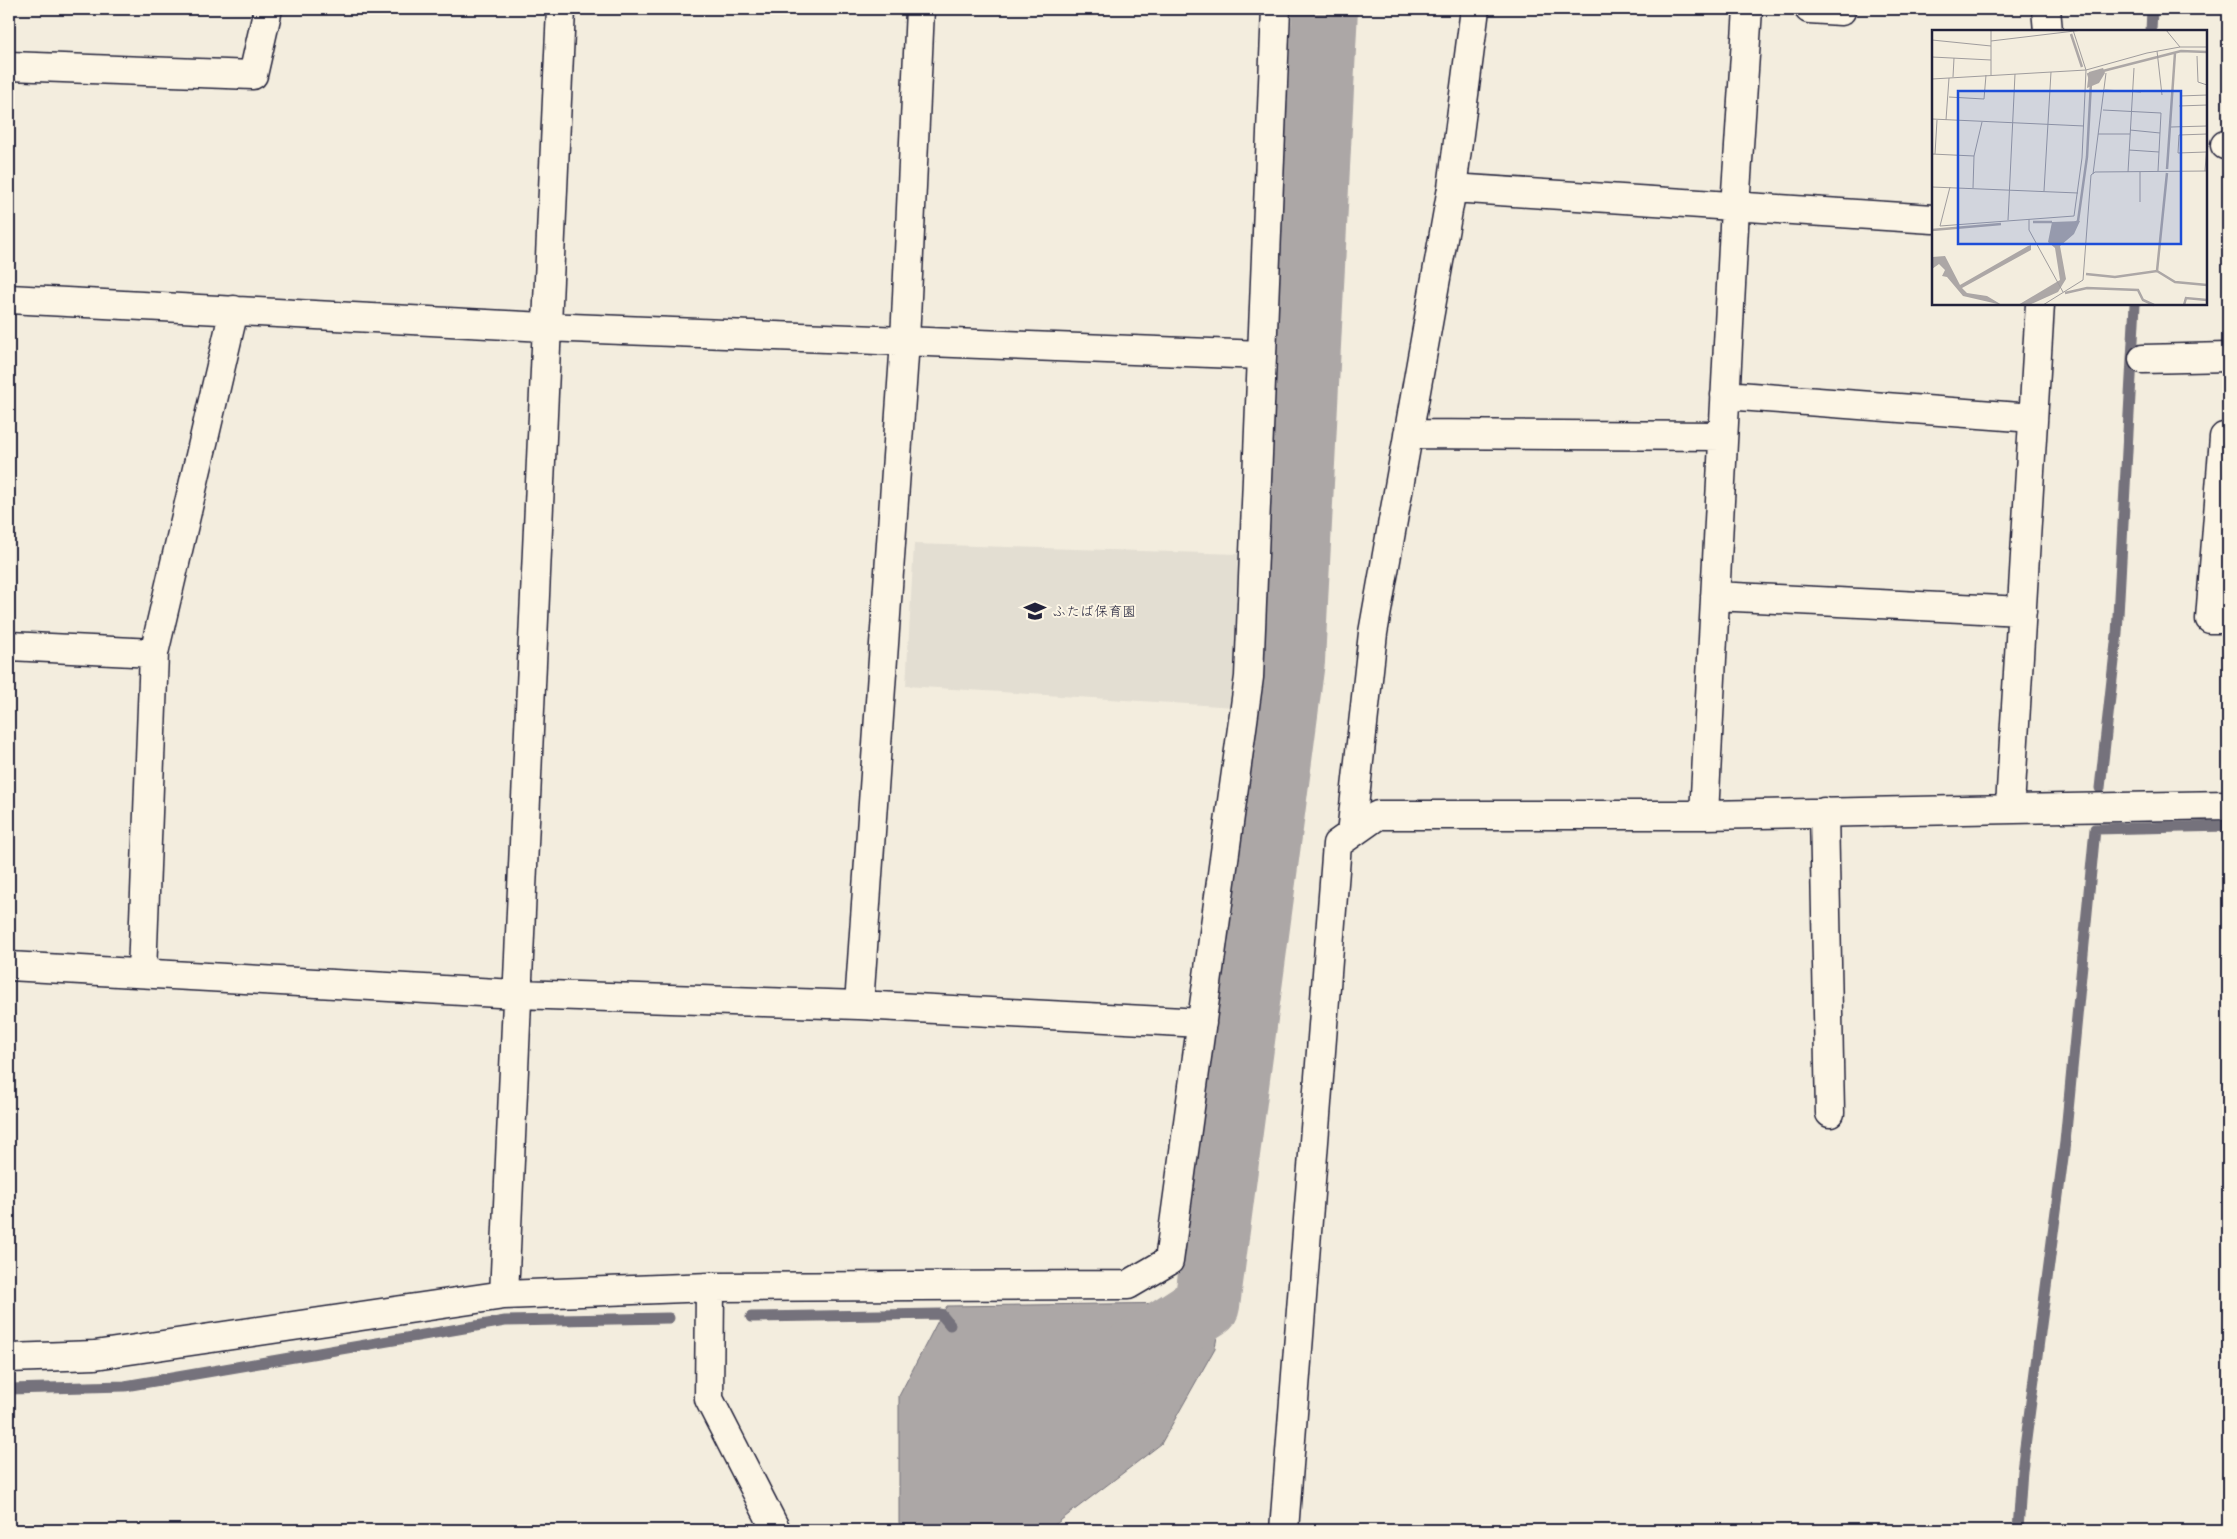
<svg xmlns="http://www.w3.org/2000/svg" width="2237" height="1539" viewBox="0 0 2237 1539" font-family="Delius,'Klee One',sans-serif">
	<rect width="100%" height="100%" fill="#f3edde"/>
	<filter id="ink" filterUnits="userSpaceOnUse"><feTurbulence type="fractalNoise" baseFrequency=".02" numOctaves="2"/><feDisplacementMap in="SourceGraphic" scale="10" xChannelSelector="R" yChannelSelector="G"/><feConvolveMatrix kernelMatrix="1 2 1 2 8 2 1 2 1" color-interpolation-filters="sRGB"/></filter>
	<g filter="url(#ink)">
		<path fill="#e3ded2" d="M914,544L1239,554L1235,707L906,686Z"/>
		<path fill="#aca7a6" stroke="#75727b" d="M1186,1303L1222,1308L1215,1348L1161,1444L1048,1530H909L899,1523V1396L941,1315L947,1306Z"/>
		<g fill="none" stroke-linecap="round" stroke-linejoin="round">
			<path stroke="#75727b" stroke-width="11" d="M2151,31L2152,9
				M2100,788L2117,634L2135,304
				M751,1317L941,1314L950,1325
				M9,1389L125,1386L505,1321L669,1318
				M2018,1530L2022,1470L2065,1142L2095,829L2228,826"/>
			<path stroke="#aca7a6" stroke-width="66" d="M1131,1354L1207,1305L1292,661L1325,9"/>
		</g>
		<path fill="#bfbab6" stroke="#22223b" d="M2095,1527L2154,1530H2095Z"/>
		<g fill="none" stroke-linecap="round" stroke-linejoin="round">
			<g stroke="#22223b" stroke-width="31">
				<path id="minor" d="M1809,9L1841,11
					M2046,9L2048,31
					M9,66L253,75L268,9
					M2225,145H2228
					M1452,188L1933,219
					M9,299L545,327L1262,355
					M2143,359L2228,357
					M1725,395L2033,418
					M1408,434L1723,436
					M2228,437H2224L2210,619H2228
					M1715,596L2022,611
					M9,646L154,653
					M2010,807L2040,304
					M1824,812L1830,1113
					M1704,815L1735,207L1748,9
					M1351,834L1373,633L1452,188L1475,9
					M9,966L517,994L859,1005L1202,1023
					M142,973L154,653L234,310
					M859,1005L905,341L920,9
					M710,1287L709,1399L776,1530
					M504,1295L561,9
					M9,1358L95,1355L504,1295L710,1287L1128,1285L1169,1261L1249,677L1276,9
					M1284,1530L1337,844L1378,815H1704L2228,805"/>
			</g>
			<use href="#minor" stroke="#fcf5e5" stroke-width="28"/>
		</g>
	</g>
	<defs>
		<g id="school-bare" transform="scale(1.725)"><path d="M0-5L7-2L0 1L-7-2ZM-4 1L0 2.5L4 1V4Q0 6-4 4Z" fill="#22223b" stroke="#fcf5e5" stroke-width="2.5" paint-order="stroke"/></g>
	</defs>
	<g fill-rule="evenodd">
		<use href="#school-bare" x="1035" y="611"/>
	</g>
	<g text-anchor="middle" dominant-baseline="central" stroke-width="4" stroke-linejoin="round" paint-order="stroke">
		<g font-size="14" fill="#22223b" stroke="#fcf5e5" text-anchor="start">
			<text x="1052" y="611">ふたば保育園</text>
		</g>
	</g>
	<g transform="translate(1932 30)">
		<rect width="275" height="275" fill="#f3edde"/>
		<path d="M171,38L173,43L167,53L155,58L157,42ZM148,191L142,204L128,216L134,249L126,262L97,275H86L128,250L123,218L116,212L120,192ZM96,216L99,215V220L30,258L35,263L55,266L70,275L31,266L15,247L10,246L13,240L7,234L0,239V227L13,226L28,255Z" fill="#aca7a6"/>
		<path fill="none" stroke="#aca7a6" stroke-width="2.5" d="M139,4L150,37M163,43L249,21L275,22M235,139L243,23M101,192H120M138,196L146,191L155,127L159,52L156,43M0,200L69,194M225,241L235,143M154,244L183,247L225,241L243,252L275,255M133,263L155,258L206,260L211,270L222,275M252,275L254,268L275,270"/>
		<path fill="none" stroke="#9f9c9d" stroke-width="1" d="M234,0L248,17M0,10L59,16M59,11L151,0M225,21L230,65M265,26L266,52L275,55M0,27L59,30M59,45V0M21,47L22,28M0,49L154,40L215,23L248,17H275M173,60L209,62M248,66L275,65M17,67L52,69L54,45M247,76L275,75M171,80L229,83L226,141M0,89L152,96M14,90L17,48M239,97L275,96M198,100L228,103M166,104H198M197,120L227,122M274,122L246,123L247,105L275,104M0,124L42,126M3,124L5,90M273,141L275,114M196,142L202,38M208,142V172M161,144L174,43M0,157L146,163M18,157L8,196L142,186L150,128L154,40L141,0M41,158L42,126L50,92M112,161L119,42M97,189V200L131,262M76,190L83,44M111,275L151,250L159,145L163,142L275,141"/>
		<path fill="#1d4ed8" fill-opacity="0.15" stroke="#1d4ed8" stroke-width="2.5" d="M26,61H249V214H26Z"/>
		<rect width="275" height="275" fill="none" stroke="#22223b" stroke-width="2.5"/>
	</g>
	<rect width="2237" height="1539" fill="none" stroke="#fcf5e5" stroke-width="30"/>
	<rect x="15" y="15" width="2207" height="1509" fill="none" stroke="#22223b" stroke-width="2" filter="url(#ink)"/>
</svg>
